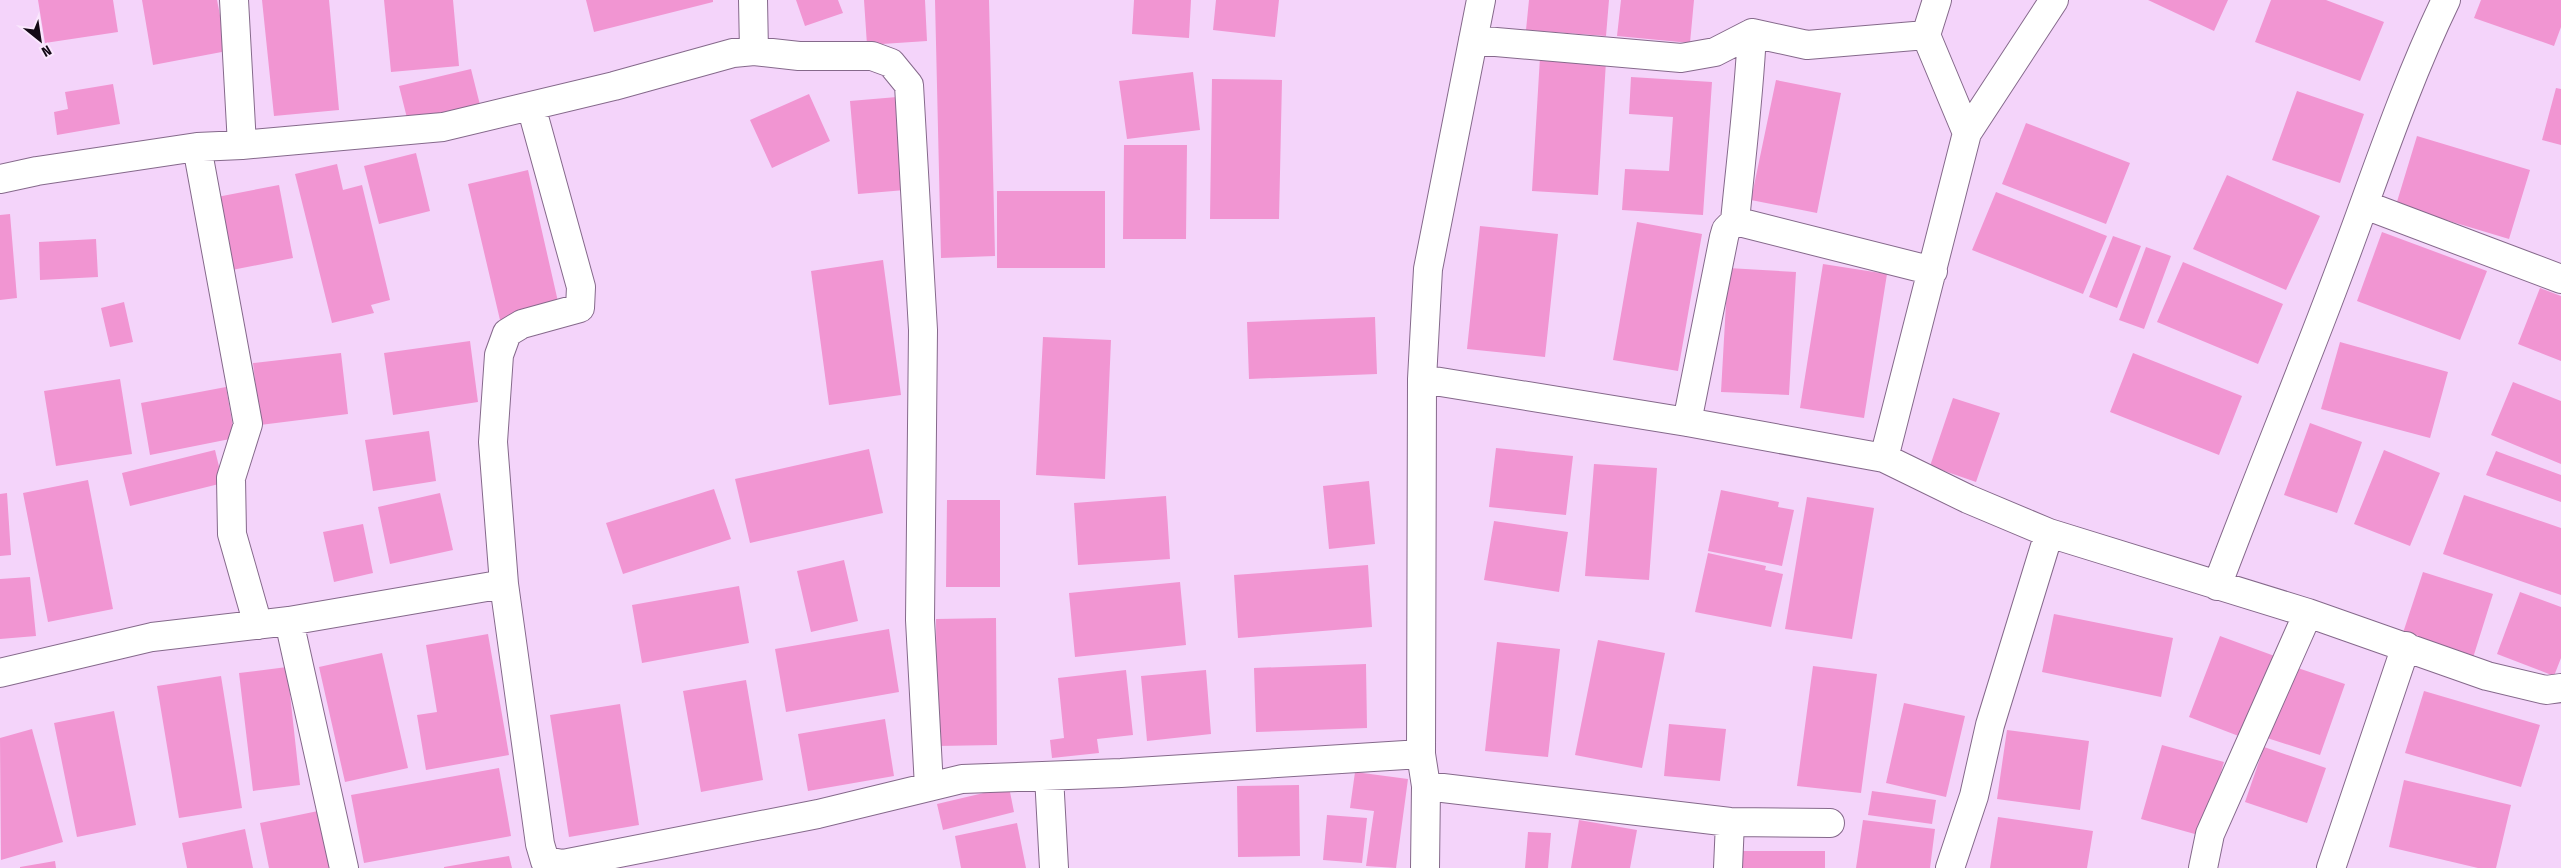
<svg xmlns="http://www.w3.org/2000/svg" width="2561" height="868" viewBox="0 0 2561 868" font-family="'Fira Sans Condensed',sans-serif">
	<rect width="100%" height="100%" fill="#f4d4fa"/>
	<path fill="#f195d2" d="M38,0H113L118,32L45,43Z
		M142,0H217L227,51L153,65Z
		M262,0H329L339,110L274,116Z
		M384,0H453L459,66L391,72Z
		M586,0H713V2L594,32Z
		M796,0H838L843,13L805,26Z
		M864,0H925L927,41L867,45Z
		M935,0H989L995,256L941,258Z
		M1134,0H1191L1189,38L1132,34Z
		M1216,0H1279L1275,37L1213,30Z
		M1529,0H1609L1606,36L1526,30Z
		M1621,0H1694L1690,43L1617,36Z
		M2148,0H2228L2214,31Z
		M2271,0H2326L2384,22L2360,81L2255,42Z
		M2481,0H2561V27L2554,46L2474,18Z
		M1540,57L1606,61L1598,195L1532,191Z
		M471,69L480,105L408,122L399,86Z
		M1193,72L1200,130L1127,139L1119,81Z
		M1631,77L1712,82L1703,215L1622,210L1625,169L1669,171L1673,117L1629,114Z
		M1212,79L1282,80L1279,219H1210Z
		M1776,80L1841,93L1817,213L1751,200Z
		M113,84L120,124L57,135L54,112L68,109L65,92Z
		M2556,88L2561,89V145L2542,140Z
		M2297,91L2364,114L2340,183L2272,160Z
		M809,94L830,141L772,168L750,120Z
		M897,97L905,190L858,194L850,101Z
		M2026,123L2130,163L2106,224L2002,184Z
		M2417,136L2530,170L2509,239L2396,205Z
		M1124,145H1187L1186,239H1123Z
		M416,153L430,211L379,224L364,166Z
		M337,164L343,190L362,185L390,300L371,305L374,313L332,323L295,174Z
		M528,170L559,306L500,320L468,184Z
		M2227,175L2320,216L2286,290L2193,249Z
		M279,185L293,258L232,270L217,197Z
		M997,191H1105V268H997Z
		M1996,192L2107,236L2083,294L1972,250Z
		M10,214L17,298L0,300V215Z
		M1637,222L1702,234L1678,371L1613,360Z
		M1480,226L1558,234L1545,357L1467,349Z
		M2382,232L2487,271L2460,340L2357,301Z
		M2113,236L2141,246L2117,308L2089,297Z
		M96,239L98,277L40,280L39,242Z
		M2146,247L2171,256L2144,329L2119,320Z
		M883,260L901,395L829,405L811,271Z
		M2183,262L2283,304L2258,364L2157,322Z
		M1823,264L1887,274L1864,418L1800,408Z
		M1728,268L1796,272L1789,395L1721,392Z
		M2540,288L2561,296V361L2518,344Z
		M124,302L133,342L110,347L101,308Z
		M1375,317L1377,374L1249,379L1247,322Z
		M1043,337L1111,340L1105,479L1036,475Z
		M470,341L478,402L393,415L384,353Z
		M2340,342L2448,372L2430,438L2321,409Z
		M341,353L348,414L260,425L253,363Z
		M2133,353L2242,396L2219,455L2110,412Z
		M120,379L132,454L56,466L44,391Z
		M2513,382L2561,401V464L2491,435Z
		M226,387L235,438L150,455L141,403Z
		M1953,398L2000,413L1976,482L1930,466Z
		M2310,423L2362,442L2337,513L2284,495Z
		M429,431L436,481L373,491L365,440Z
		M1496,448L1573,456L1566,515L1489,507Z
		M869,449L883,513L750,543L735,479Z
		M215,450L223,483L130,506L122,473Z
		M2384,450L2440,473L2410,546L2354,524Z
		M2496,451L2561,475V502L2486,475Z
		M1594,464L1657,468L1649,580L1585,576Z
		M88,480L113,609L48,622L23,493Z
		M1369,481L1375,544L1329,549L1323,486Z
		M714,489L731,539L623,574L606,523Z
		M1721,490L1779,502L1778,507L1794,510L1782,566L1708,551Z
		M7,493L11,555L0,556V494Z
		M440,493L453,550L390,564L378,507Z
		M2464,495L2561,528V595L2443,554Z
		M1166,496L1170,559L1078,565L1074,503Z
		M1807,497L1874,508L1852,639L1785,629Z
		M947,500H1000V587H946Z
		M1494,521L1568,532L1559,592L1484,580Z
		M363,524L373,573L334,582L323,532Z
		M1708,553L1766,566L1765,570L1783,574L1771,627L1695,612Z
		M844,560L858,621L811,632L797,571Z
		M1368,565L1372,627L1238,638L1234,575Z
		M2423,572L2493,594L2472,661L2401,639Z
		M30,577L36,636L0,639V579Z
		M1180,582L1186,645L1075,657L1069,593Z
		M739,586L749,643L642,663L632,605Z
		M2520,592L2561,607V658L2554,676L2497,654Z
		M2054,614L2173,638L2161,697L2042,672Z
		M996,618L997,745L937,746L936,619Z
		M889,629L899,692L786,712L775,649Z
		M488,634L509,755L426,770L417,715L437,712L426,645Z
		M2220,636L2280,658L2249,740L2189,717Z
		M1598,640L1665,653L1642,768L1575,755Z
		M1497,642L1560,649L1548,757L1485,751Z
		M382,653L408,768L345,782L319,667Z
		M1366,664L1367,728L1256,732L1254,668Z
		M2289,665L2345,684L2320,755L2264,737Z
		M1813,666L1877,674L1861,793L1797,786Z
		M287,667L300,785L253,791L239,673Z
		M1126,670L1133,735L1097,739L1099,753L1052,758L1050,740L1064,738L1058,678Z
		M1206,670L1211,734L1147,741L1141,676Z
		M221,676L242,808L179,818L157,686Z
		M746,680L763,780L701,792L683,691Z
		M2424,691L2540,725L2521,787L2405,753Z
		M1904,703L1965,716L1946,797L1886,783Z
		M620,704L639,825L569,837L550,715Z
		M114,711L136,825L77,837L54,723Z
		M885,719L894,776L808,791L798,734Z
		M1669,724L1726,729L1720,781L1664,776Z
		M32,729L63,842L1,860L0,738Z
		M2007,730L2089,741L2080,810L1997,799Z
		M2162,745L2224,762L2202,836L2141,819Z
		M2264,747L2326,768L2307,823L2245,802Z
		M499,768L511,836L364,863L351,795Z
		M1355,772L1408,779L1396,868L1366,866L1374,811L1350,808Z
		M2404,780L2511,805L2496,868H2478L2389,847Z
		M1299,785L1300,856L1238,857L1237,786Z
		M1009,787L1014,812L943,830L937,804Z
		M1872,791L1936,800L1932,824L1868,815Z
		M318,811L330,868H269L260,823Z
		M1327,815L1367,818L1362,863L1323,860Z
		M1998,817L2093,831L2087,868H1990Z
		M1579,820L1637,830L1630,868H1571Z
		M1863,820L1935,829L1930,868H1856Z
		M1017,823L1026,868H961L955,836Z
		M245,829L253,868H187L182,843Z
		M1528,832L1551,833L1548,868H1525Z
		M1733,851H1825V868H1733Z
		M509,856L512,868H444V867Z
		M55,861L56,868H20V867Z"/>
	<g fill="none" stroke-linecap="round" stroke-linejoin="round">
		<g stroke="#85698b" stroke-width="30">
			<path id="street" d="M234,0L242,145
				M753,0L754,51
				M1473,40L1681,58L1715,52L1752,33L1807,45L1926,35
				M531,106L581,287L580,308L522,324L507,333L499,355L493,442L504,584L540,844L545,861L563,864L818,814L962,779L1121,773L1421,754
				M1967,133L2054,0
				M197,147L248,424L231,478L232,534L258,625
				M0,179L37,171L197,147L242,145L443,127L614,86L733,53L754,51L799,56H872L891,63L909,85L923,330L920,620L929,787
				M2365,205L2561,279
				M1735,221L1933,271
				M1422,379L1687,422L1884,458L1968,499L2049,533L2308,613L2487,676L2546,690L2561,688
				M1687,422L1724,237L1726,230L1735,221C1741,159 1749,96 1752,33
				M1884,458L1967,133L1926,35L1937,0
				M2217,586C2256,482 2299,379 2338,275C2373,183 2403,89 2446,0
				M289,621L344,868
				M0,673L152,637L289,621L504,584
				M1049,776L1054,868
				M1426,786L1730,822L1830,823
				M1425,868L1426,786L1421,754L1422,379L1428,269L1481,0
				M1728,868L1730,822
				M1950,868L1974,796L1990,725L2049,533
				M2203,868L2210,834L2308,613
				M2331,868L2406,646"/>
		</g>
		<use href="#street" stroke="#fff" stroke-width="28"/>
	</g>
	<g transform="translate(40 40) rotate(150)" stroke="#fae7fd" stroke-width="4" paint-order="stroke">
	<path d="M0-4L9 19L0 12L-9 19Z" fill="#130915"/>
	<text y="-8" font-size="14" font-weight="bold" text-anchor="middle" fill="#130915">N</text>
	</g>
</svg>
